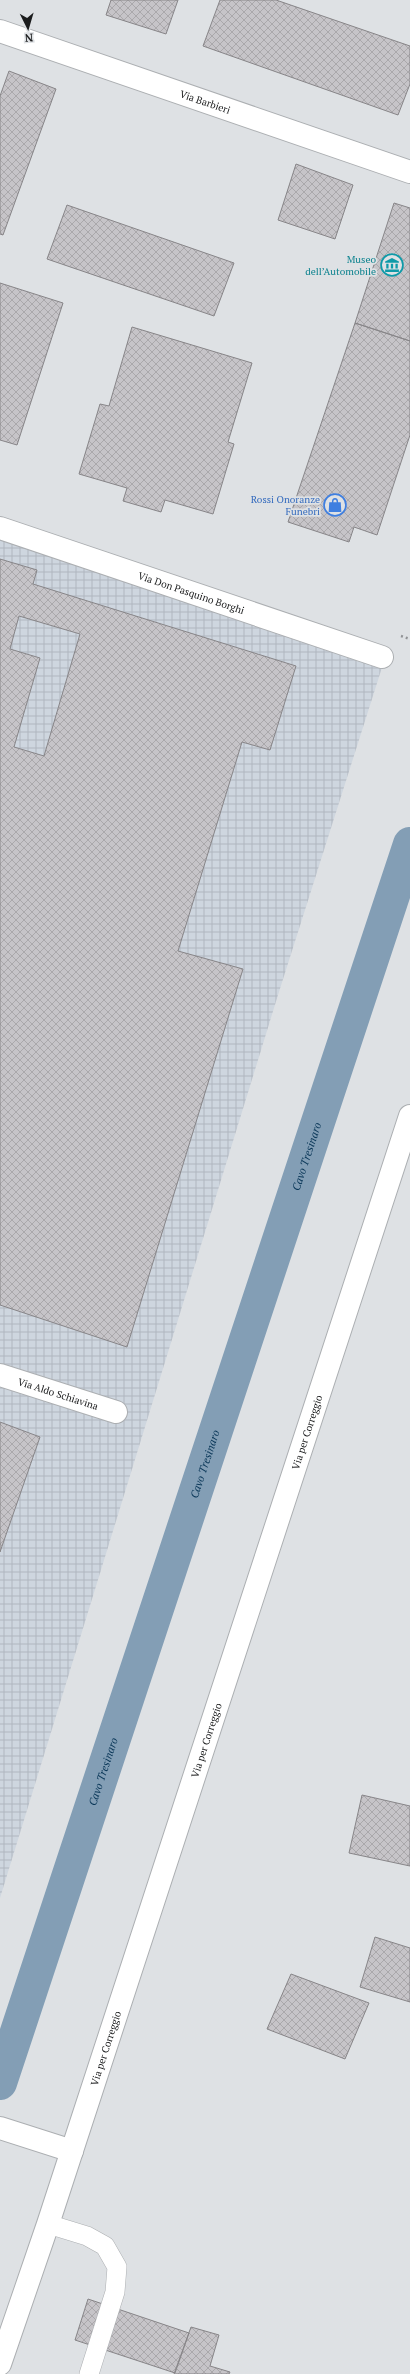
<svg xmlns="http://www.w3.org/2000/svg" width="410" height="2374" viewBox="0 0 410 2374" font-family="'PT Serif',serif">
	<defs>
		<pattern id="industrial-grid" width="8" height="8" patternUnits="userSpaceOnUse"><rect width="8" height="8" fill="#ced6df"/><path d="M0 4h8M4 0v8" fill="none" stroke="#b0b7bf"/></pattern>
		<pattern id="building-cross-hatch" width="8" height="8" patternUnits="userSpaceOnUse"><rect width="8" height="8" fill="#c6c4c8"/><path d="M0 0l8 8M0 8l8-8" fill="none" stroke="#aaa8ab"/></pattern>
	</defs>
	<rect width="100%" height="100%" fill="#dee1e4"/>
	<path fill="url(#industrial-grid)" d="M0,521L385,658L278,995L0,1898Z"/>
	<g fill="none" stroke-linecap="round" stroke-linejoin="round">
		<path stroke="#839eb5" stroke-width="34" id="s1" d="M0,2083L410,844"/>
	</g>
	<path fill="url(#building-cross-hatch)" stroke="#878588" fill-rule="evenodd" d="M111,0H178L166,34L106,15Z
		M220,0H276L410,46V84L398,115L203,46Z
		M9,71L56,89L3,235L0,234V96Z
		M296,164L353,185L335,239L278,220Z
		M394,203L410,208V341L355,323Z
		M67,205L234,263L214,316L47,259Z
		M0,283L63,303L17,445L0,440Z
		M355,323L410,341V435L377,535L354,527L349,542L288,522Z
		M132,327L252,363L228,442L234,444L213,514L165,500L161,512L123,501L127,488L79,474L100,404L109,406Z
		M0,559L37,570L33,584L296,666L270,750L242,742L178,951L243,969L127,1347L0,1305ZM19,616L80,634L44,756L14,747L40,658L10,649Z
		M0,1422L40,1437L0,1552Z
		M362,1795L410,1806V1866L349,1853Z
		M375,1937L410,1948V2002L360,1987Z
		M291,1974L369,2003L345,2059L267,2029Z
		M88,2299L189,2333L175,2373L75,2340Z
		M191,2327L219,2335L210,2366L230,2372L229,2374H174Z"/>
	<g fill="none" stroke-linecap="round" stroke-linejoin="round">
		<g stroke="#acafb2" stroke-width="20">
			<path id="service" d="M48,2224L87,2236L105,2246L117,2267L115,2292L89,2374"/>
		</g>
		<g stroke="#acafb2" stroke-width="24">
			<g id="minor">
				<path id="s2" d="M0,31L410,172"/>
				<path id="s3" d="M0,528L382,657"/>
				<path id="s4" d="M0,1375L116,1412"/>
			</g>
		</g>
		<g stroke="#acafb2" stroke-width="24">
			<g id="tertiary">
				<path d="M0,2128L72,2151"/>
				<path id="s5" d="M0,2364L48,2224L410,1116"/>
			</g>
		</g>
		<path stroke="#909295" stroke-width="2.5" stroke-dasharray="2 3" stroke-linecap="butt" d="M401,636L410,639"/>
		<use href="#service" stroke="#fff" stroke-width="19"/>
		<use href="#minor" stroke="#fff" stroke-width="22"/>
		<use href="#tertiary" stroke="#fff" stroke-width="22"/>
	</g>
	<defs>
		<g id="museum-ring" transform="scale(1.15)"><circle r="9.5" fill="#dee1e4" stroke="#0f9aa8" stroke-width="1.5"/><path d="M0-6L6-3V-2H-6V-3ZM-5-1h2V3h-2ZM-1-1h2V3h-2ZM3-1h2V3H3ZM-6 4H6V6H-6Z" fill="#0f9aa8"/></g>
		<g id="shop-ring" transform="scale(1.15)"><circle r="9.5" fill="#dee1e4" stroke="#3f7fe0" stroke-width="1.5"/><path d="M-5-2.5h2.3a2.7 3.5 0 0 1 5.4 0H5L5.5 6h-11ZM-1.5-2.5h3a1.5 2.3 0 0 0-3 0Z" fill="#3f7fe0"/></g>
	</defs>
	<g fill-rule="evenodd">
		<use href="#museum-ring" x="392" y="265"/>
		<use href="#shop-ring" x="335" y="505"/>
	</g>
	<g text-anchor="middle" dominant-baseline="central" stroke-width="3.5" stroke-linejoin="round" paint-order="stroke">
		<g font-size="10" fill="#1b1c1d" stroke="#dee1e4">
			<text stroke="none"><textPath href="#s2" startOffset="217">Via Barbieri</textPath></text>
			<text stroke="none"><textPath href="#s3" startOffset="202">Via Don Pasquino Borghi</textPath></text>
			<text stroke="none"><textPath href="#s4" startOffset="61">Via Aldo Schiavina</textPath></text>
			<text stroke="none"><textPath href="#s5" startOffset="981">Via per Correggio</textPath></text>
			<text stroke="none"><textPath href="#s5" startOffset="657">Via per Correggio</textPath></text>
			<text stroke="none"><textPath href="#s5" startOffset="333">Via per Correggio</textPath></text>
		</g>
		<g font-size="10" fill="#0d838f" stroke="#dee1e4" text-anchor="end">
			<text x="376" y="259">Museo<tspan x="376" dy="12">dell’Automobile</tspan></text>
		</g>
		<g font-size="10" fill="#366cbe" stroke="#dee1e4" text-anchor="end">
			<text x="320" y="499">Rossi Onoranze<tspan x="320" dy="12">Funebri</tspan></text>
		</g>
		<g font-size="11" font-style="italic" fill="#0b3859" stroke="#dee1e4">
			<text stroke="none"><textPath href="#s1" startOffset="976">Cavo Tresinaro</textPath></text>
			<text stroke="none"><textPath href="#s1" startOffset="652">Cavo Tresinaro</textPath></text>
			<text stroke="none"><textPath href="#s1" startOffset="328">Cavo Tresinaro</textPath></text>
		</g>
	</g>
	<g transform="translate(28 28) rotate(175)" stroke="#dee1e4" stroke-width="3" paint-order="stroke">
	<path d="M0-3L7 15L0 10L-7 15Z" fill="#1b1c1d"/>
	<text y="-6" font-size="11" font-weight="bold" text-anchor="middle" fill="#1b1c1d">N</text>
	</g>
</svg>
